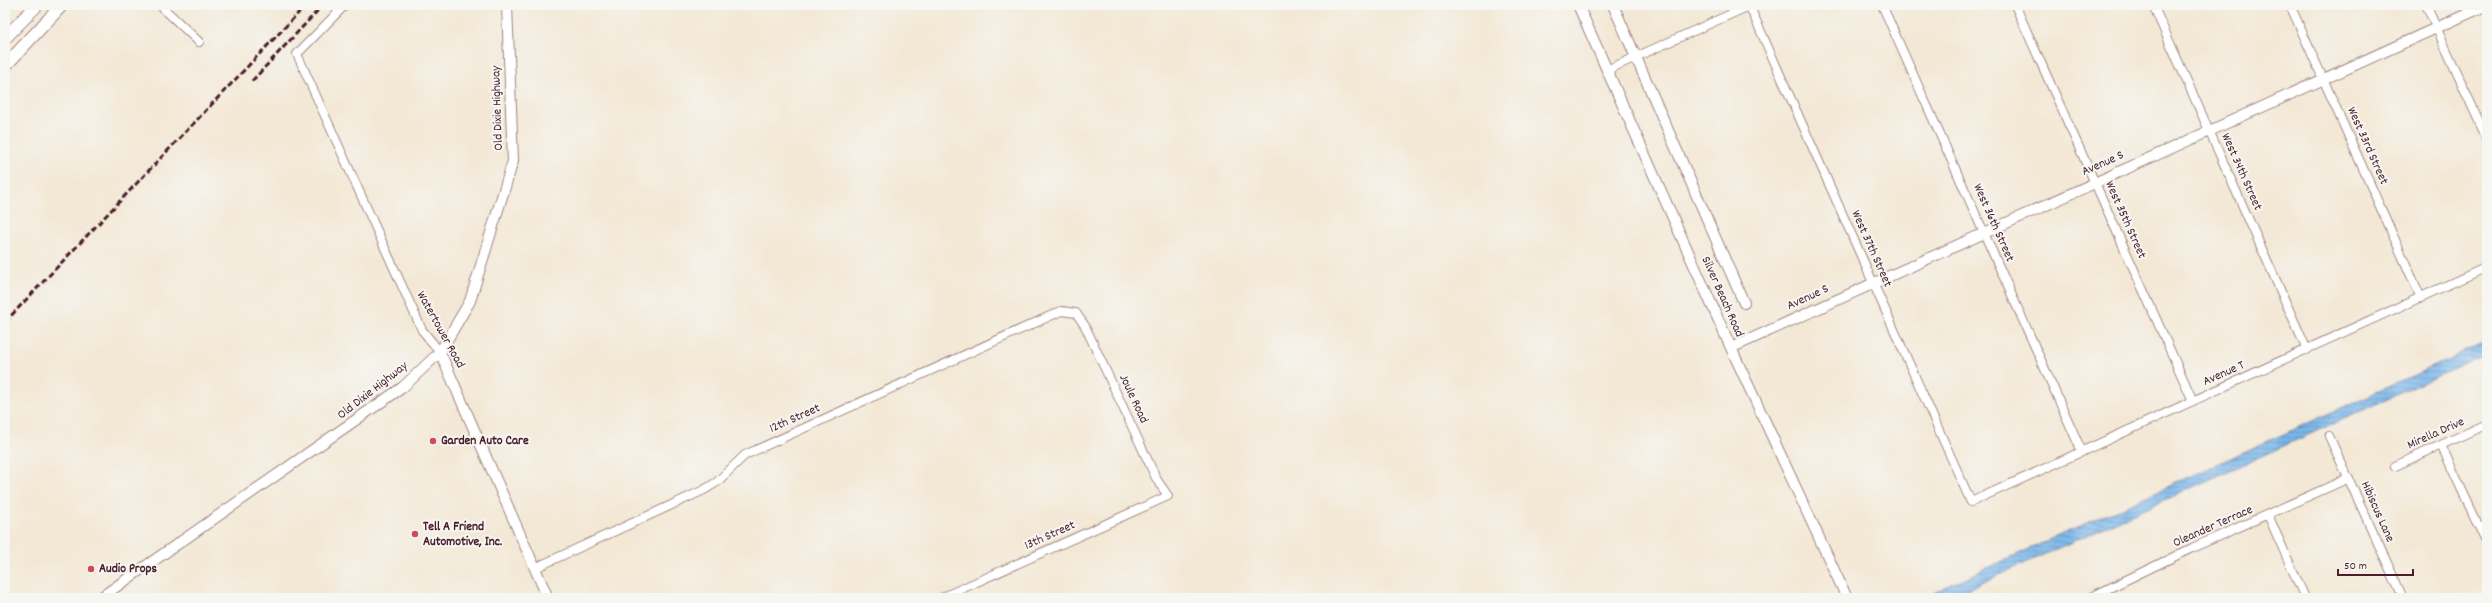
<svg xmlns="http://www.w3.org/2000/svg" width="2492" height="603" viewBox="0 0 2492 603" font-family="Dekko,sans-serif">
	<defs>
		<pattern id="water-rules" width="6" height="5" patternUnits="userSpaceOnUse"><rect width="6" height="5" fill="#78b6eb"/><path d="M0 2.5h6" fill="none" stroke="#6493bf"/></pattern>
	</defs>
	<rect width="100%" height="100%" fill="#f6f6f2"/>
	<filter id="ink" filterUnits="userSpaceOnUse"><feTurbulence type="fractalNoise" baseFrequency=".025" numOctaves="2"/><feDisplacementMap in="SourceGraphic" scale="8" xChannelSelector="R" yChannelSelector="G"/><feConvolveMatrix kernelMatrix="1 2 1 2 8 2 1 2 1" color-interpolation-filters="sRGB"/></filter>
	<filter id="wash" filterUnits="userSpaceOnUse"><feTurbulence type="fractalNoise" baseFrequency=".012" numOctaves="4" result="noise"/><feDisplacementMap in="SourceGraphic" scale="16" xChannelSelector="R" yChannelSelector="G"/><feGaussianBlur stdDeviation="0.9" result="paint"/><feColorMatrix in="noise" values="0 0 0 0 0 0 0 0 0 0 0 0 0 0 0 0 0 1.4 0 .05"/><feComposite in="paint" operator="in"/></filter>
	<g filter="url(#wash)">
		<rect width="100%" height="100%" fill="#f3e8d5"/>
		<path fill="url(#water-rules)" stroke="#616a8b" d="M2487,342V354L1948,598H1925L1934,592Z"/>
	</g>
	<g filter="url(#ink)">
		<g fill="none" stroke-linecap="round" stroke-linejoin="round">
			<g stroke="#9e8480" stroke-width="10">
				<path id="minor" d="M160,5L199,42
					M345,5L297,54L422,330L440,352
					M1749,5L1971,502L2487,267
					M1882,5L2082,452
					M2015,5L2193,401
					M2153,5L2307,350
					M2290,5L2421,298
					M2426,5L2487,139
					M1607,70L1751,5
					M2329,436L2403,598
					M2441,445L2487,544
					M2395,466L2487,424
					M2268,515L2305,598
					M535,568L704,490L717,482L745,455L1061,311L1076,313L1085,326L1157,480L1168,496L941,598
					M2089,598L2192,548L2349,478"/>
			</g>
			<g stroke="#9e8480" stroke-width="12">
				<path id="tertiary" d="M1578,5L1731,348L1847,598
					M1613,5L1744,303
					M1731,348L2487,5
					M440,352L548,598
					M100,598L403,387L440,352L470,301L513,161L507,5"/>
			</g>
			<g stroke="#9e8480" stroke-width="14">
				<path id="secondary" d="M5,38L37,5
					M5,66L62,5"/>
			</g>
			<use href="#minor" stroke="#fff" stroke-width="8"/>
			<use href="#tertiary" stroke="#fff" stroke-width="10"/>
			<use href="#secondary" stroke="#fff" stroke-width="12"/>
			<path stroke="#4a1f2b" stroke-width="3" stroke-dasharray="6 3" stroke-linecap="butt" d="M252,81L323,5
				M5,322L306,5"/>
		</g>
	</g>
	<g fill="#d1495b" stroke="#f6f6f2" stroke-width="1.5">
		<circle cx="433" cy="441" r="4"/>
		<circle cx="415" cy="534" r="4"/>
		<circle cx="91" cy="569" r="4"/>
	</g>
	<g text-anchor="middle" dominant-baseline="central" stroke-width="4" stroke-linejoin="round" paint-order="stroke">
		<g font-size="13" fill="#4a1f2b" stroke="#f6f6f2">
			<text transform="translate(498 108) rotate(-92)">Old Dixie Highway</text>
			<text transform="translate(2367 146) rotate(66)">West 33rd Street</text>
			<text transform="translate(2103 164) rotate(-24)">Avenue S</text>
			<text transform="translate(2241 172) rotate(66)">West 34th Street</text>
			<text transform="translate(2125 220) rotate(66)">West 35th Street</text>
			<text transform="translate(1993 223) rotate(66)">West 36th Street</text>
			<text transform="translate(1871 249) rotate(66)">West 37th Street</text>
			<text transform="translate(1722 297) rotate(66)">Silver Beach Road</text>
			<text transform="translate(1808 298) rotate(-25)">Avenue S</text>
			<text transform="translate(440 330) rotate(61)">Watertower Road</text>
			<text transform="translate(2224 374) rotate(-24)">Avenue T</text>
			<text transform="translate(373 391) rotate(-38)">Old Dixie Highway</text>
			<text transform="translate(1133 399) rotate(65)">Joule Road</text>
			<text transform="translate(795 419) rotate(-24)">12th Street</text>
			<text transform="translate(2436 434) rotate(-24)">Mirella Drive</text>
			<text transform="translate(2377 512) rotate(66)">Hibiscus Lane</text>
			<text transform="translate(2213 527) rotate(-24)">Oleander Terrace</text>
			<text transform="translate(1050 536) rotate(-24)">13th Street</text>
		</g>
		<g font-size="13" font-weight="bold" fill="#4a1f2b" stroke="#f6f6f2" text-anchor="start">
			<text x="441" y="441">Garden Auto Care</text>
			<text x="423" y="527">Tell A Friend<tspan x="423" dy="15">Automotive, Inc.</tspan></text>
			<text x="99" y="569">Audio Props</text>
		</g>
	</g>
	<rect width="2492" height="603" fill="none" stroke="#f6f6f2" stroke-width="20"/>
	<path d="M2338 569v6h75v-6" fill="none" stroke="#4a1f2b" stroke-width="2"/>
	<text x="2344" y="569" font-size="12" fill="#4a1f2b" stroke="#f6f6f2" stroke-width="3" paint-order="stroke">50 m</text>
</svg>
